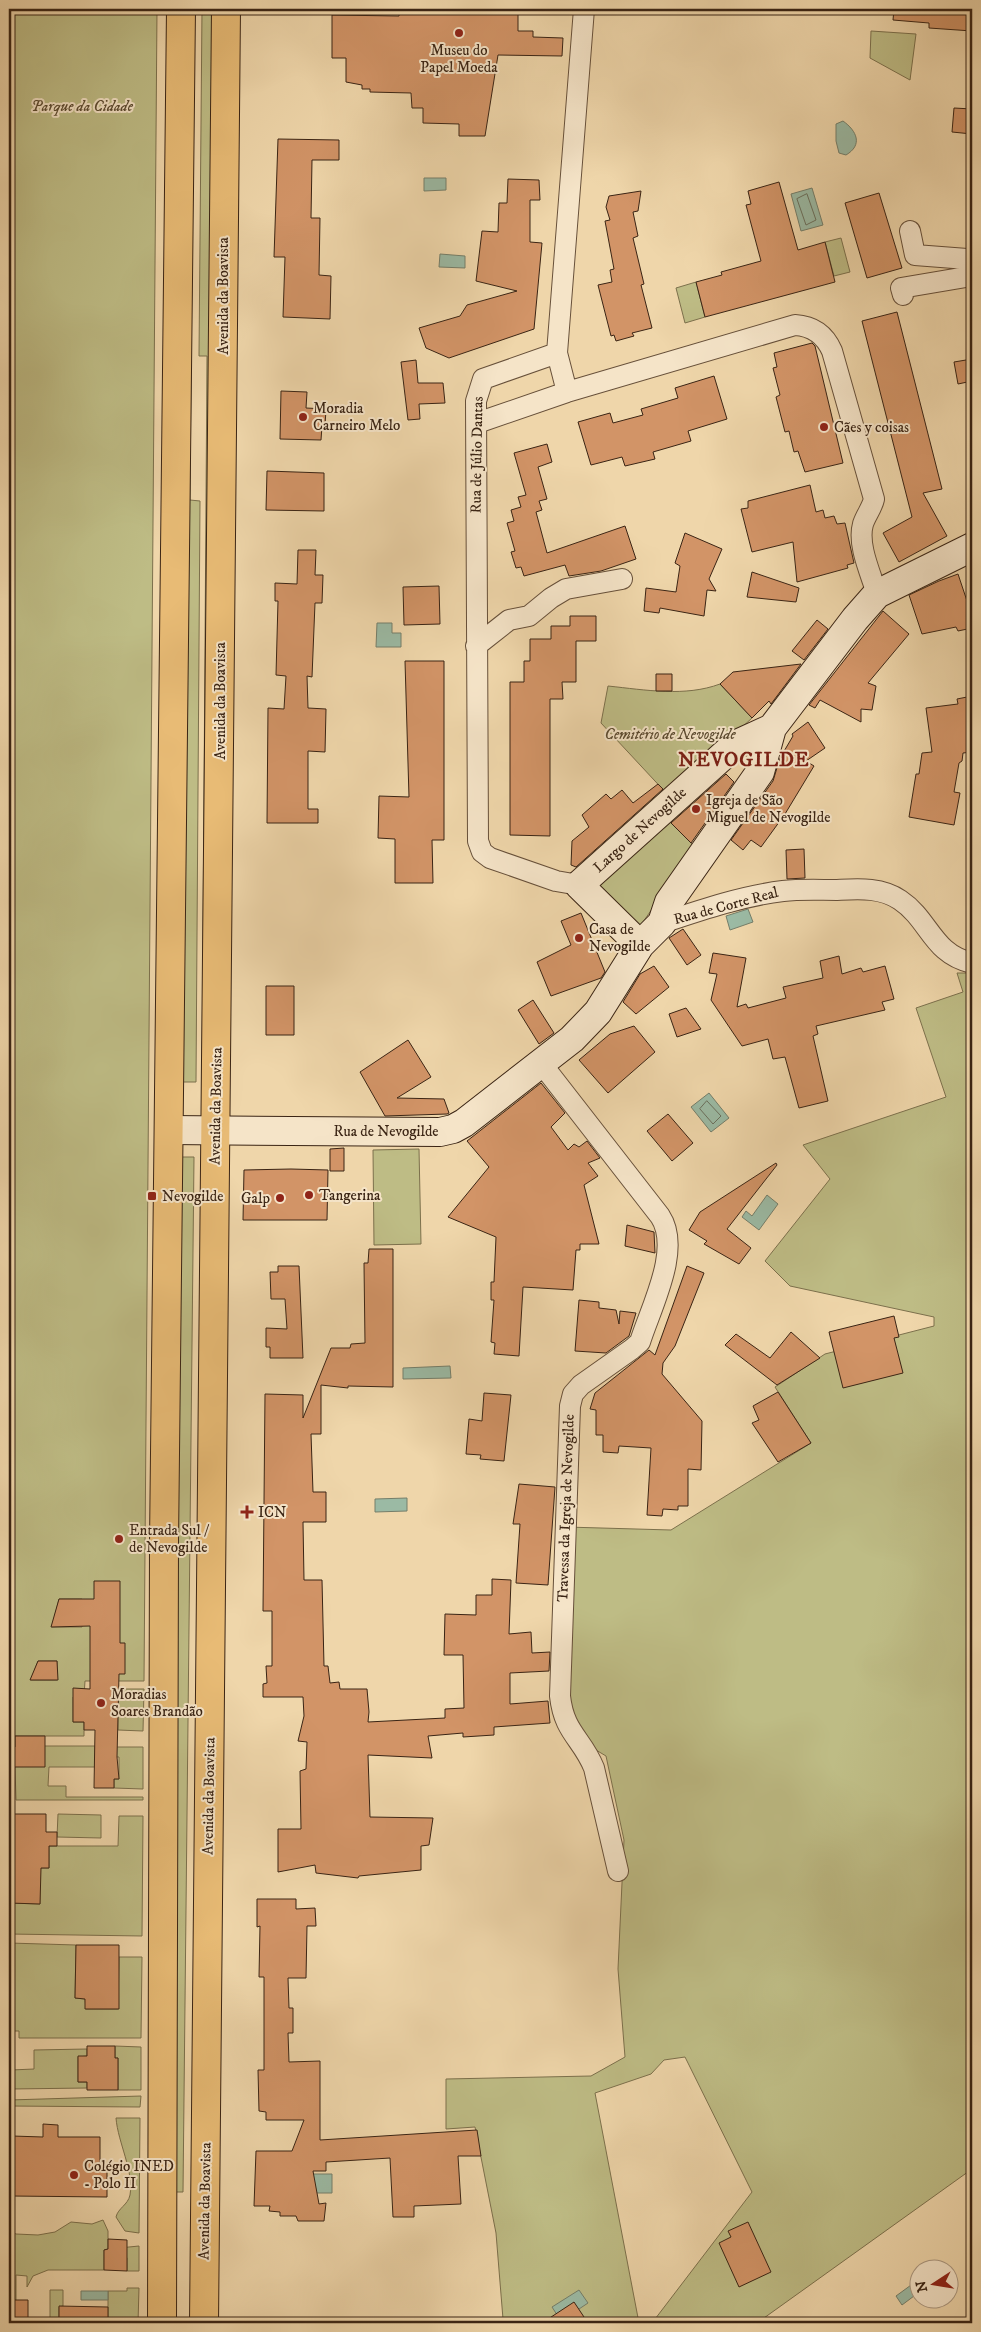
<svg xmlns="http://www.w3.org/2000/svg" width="981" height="2332" viewBox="0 0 981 2332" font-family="'IM FELL DW Pica',serif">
	<rect width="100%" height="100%" fill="#efd6aa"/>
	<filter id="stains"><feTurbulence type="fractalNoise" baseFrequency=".004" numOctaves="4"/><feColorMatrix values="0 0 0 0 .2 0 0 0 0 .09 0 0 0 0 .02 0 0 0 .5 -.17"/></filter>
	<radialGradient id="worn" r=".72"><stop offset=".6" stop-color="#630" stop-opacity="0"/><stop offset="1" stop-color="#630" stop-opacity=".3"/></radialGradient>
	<path fill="#bebc85" stroke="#7c704c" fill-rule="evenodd" d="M9,9H157L144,1681H85L84,1696L73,1697V1722H84V1736H9ZM59,1599H82V1627H52ZM38,1661H57V1680H31Z
		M194,9L190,500L200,501L196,1082H182Z
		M202,9H215L202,1082L207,356H199Z
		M871,31L916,34L910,80L870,58Z
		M841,238L850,272L834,276L825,242Z
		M696,282L705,317L685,323L676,288Z
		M720,684L752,718L668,795L601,723L608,686C646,690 685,697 720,684Z
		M664,816L695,847L634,935L586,886Z
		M957,973H972V2169L757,2323H652L752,2192L685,2057L664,2060L651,2074L595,2093L639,2323H484L503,2319L496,2233L475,2127L446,2129V2079L591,2076L625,2057L618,1969L624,1840L606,1756L591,1747L569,1718L566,1527L671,1530L811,1443L775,1387L825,1354L934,1326V1317L790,1286L765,1261L830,1179L803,1145L946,1097L916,1008L963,992Z
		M419,1149L421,1244L374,1245L373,1150Z
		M181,1157H194L183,2192H171Z
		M118,1689H144L143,1731L118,1730Z
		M45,1746H95V1767H49L48,1786H66V1797H143V1800H16L15,1767Z
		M115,1747H143V1789L114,1788V1779H119V1757H115Z
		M58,1814L101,1815V1838L57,1837Z
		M119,1816H143L142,1936L9,1934V1903L40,1904V1868H49V1846H118Z
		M9,1943L76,1945L75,1998L85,1999L86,2009H118L119,1957H142L141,2038H19V2031H13V2013H9Z
		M115,2046L141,2047V2090H118V2058H115Z
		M87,2049V2056L78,2057V2082H87V2088L11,2089V2070L34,2069V2050Z
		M141,2096L140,2107L9,2106V2100Z
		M116,2118H140L139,2233L125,2231L116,2217C118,2208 128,2205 130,2195C134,2171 118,2143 116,2118Z
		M103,2220L108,2231V2249L104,2250V2270H48L33,2276L27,2287V2276L16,2275V2300H9V2231L16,2234L38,2235L55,2232L71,2222L92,2224Z
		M139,2246V2271H127V2258L119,2248Z
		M127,2288H139L138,2323H108V2291H127Z
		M50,2290H63V2306L59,2307V2323H50Z"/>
	<path fill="#9bbaa4" stroke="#747e6a" d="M843,121C857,131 863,145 846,155L839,153L836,141V124Z
		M424,178H446V190L424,191Z
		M812,188L823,225L801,231L791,194Z
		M440,254L465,256V268L439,267Z
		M377,623H392V633H401V647H376Z
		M748,909L753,922L730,930L726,916Z
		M709,1093L729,1118L711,1132L691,1107Z
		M767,1195L778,1204L759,1230L742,1217L746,1211L752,1216Z
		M450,1366L451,1378L403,1379V1368Z
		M407,1498V1511L375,1512V1499Z
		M301,2174H332V2193H301Z
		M918,2280V2293L902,2305L896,2296Z
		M579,2290L588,2303L561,2321L552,2307Z
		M81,2291H108V2300H81Z"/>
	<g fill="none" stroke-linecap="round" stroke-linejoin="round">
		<path stroke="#6a6f5c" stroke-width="1" d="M807,194L816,220L806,225L797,199Z
			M707,1101L721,1116L713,1124L700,1109Z"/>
	</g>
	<path fill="#d29467" stroke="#3a2414" d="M399,9H518V31H533V37L563,38L562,56L498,55L485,136H459V124L423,123V108H412L411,93L370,92V89H362V85L346,82V58H332V15L399,16Z
		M894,9H972V31L929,28V23L893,20Z
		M954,108L972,109V134L952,132Z
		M278,139L339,140V160H312L311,218H320L319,275L331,276L330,319L283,317L285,257H274Z
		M508,179L539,180L540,200H530V242L542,243L534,329L449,358L426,348L419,328L460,316L467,305L517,291L476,281L482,231L498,232L499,203H507Z
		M779,182L798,250L825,242L835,282L705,317L696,282L722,275L721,272L761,261L746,205L751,204L748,191Z
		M641,191L638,211L633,212L638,236L633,238L644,284L641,285L652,328L632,333L634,336L616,341L614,335L611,336L598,285L612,282L610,270L614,269L605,221L610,220L606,207L609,196Z
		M879,193L902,268L867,278L845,203Z
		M897,312L942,489L923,493L947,536L899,562L883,533L912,517L862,321Z
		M812,343L815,346L843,463L805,472L798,451L794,452L789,431L785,432L776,397L780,395L773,368L777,367L774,353Z
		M972,359V381L958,384L954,362Z
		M416,360L418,383H443L445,403L419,404L420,419L408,420L401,362Z
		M714,376L727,419L688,431L691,441L653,452L655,459L625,466L622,457L591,465L578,422L610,413L613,423L643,415L641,409L678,398L675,388Z
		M281,391L307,392L306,408L326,409L325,426H322L321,440L280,439Z
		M547,444L552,462L538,467L547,499L539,501L542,510L536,512L547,553L625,526L636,559L601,571L569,576L565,565L524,576L521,567L516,568L511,552L515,551L507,523L514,521L511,510L521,507L518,497L526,495L514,453Z
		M267,471L324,473V511L266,510Z
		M810,485L816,512L823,510L825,518L834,516L837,524L845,523L854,563L847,565L848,568L797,582L793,542L752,552L741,509L748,508V501Z
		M685,533L722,549L709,579L716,591L707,590L704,616L660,608L659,613L644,611L646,588L676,592L680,566L675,563Z
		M298,550H316L315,575H323L322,603H315L312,677L307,676L308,708L326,709L325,752L308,751V809H318V823H267L268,708L284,709L286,676L276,675L278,601H275V583L297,584Z
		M752,572L799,588L796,602L747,597Z
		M958,574L972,616V628L958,631L956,627L922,634L909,595L939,581Z
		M439,586L440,624L404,625L403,587Z
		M883,611L909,634L868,683L876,686L872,710L861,709V722L820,700L815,708L809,705Z
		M570,616H596V641H576V682H562L563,699H550V836L510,835V682H524V661H530V639H551V626H570Z
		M817,620L828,629L804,660L792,651Z
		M405,661H444V840H432L433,883H395V839L378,838L379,796L409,797Z
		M801,664L771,704L769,701L752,718L720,684L733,672Z
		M656,674H672V691H656Z
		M972,696V752L963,753L962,761L959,763L954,792L960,793L954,825L909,817L916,774H919L922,753L932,752L926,708L958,704L957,699Z
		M808,722L825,748L806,761L814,766L785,814L761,847L751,840L743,850L731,840L773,781L780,758L793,736L792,734Z
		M726,774L734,782L691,843L671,823Z
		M658,784L663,789L576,867L571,865L572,841L589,827L582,815L606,794L611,799L622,790L633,803Z
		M804,849L805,878L787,879L786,850Z
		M581,913L605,972L601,978L551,996L537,962L571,945L561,921Z
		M683,929L701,955L687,965L669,938Z
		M713,953L746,958L737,1007L746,1004L748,1008L786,998L783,987L823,978L820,961L839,956L842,974L861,968L863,972L885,966L894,999L882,1002L885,1010L816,1026L818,1034L813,1036L828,1101L799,1108L785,1057L773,1059L768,1039L742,1046L711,1000L717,974L709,973Z
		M654,966L669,987L636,1014L623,1002L640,974Z
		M266,986H294V1035H266Z
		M533,1000L554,1033L539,1044L518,1010Z
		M686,1008L701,1029L677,1037L669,1014Z
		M634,1026L655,1052L608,1093L579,1060L610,1034Z
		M408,1040L431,1077L397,1098L444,1099L449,1113L447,1114L385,1116L360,1072Z
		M541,1083L565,1113L551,1127L568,1150L574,1144L579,1147L587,1141L600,1158L588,1163L598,1176L584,1185L599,1244H580V1250H576L573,1290L523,1287L519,1356L494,1354L495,1343L491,1342L494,1300H491V1282H494L496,1237L448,1217L489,1167L467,1141Z
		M668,1114L693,1143L672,1161L647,1131Z
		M344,1148V1171H330V1149Z
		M776,1163L777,1165L727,1229L751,1248L739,1264L704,1244L707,1241L689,1230L700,1212Z
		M291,1169L328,1170L327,1220H243L244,1170Z
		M627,1225L654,1232L655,1253L625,1246Z
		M369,1249H393V1387L348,1386V1388L321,1385V1434H311L313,1492H326V1522H303L304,1580H322L324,1666H328L330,1683L339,1682L340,1689H367L369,1712L368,1722L445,1718V1709L464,1708L463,1655H444L445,1614L476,1615V1595H492V1579L511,1580L509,1634L531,1632L532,1653L550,1652L549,1671L510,1673V1704L548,1701L550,1723L494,1727V1735L463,1737V1733L428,1736L432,1758L368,1755L370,1817L433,1818L429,1845L421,1846V1870L359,1876L358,1878L316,1873L315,1865L278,1872V1829H301L300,1771L306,1769L307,1742L298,1741L304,1716L303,1697H263V1684L267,1683L266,1666H272V1611H263L265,1394L303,1395V1418L331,1348H350L351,1344L365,1343L364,1263H368Z
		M278,1266H299L303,1358H270V1347H266V1328L287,1329L285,1299H271L270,1272H278Z
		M687,1266L704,1273L675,1346L663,1363L662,1374L702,1421L701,1470L688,1469V1506H678V1510L663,1509L662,1516L647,1515L651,1448L619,1446L618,1453L603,1452V1435H596V1410L590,1409L595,1393L649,1350L655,1355Z
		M579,1300L599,1302V1308L616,1310L619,1324L620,1311L636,1313L629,1336L606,1353L575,1351Z
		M894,1316L899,1337L894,1338L903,1373L843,1388L829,1332Z
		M791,1332L820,1358L777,1385L725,1345L736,1334L770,1358Z
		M778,1392L811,1443L778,1462L752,1423L759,1420L753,1406Z
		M484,1393L511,1395L504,1461L480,1459L481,1455L466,1454L469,1419L482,1421Z
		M519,1484L555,1487L548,1585L516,1583L520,1524H513Z
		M94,1581H120V1643H125V1674H119L117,1757L119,1779H114V1788H94L95,1730H84V1722H73V1688L90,1689V1626L51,1627L59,1599H94Z
		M38,1661H57L58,1680H30Z
		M15,1736H45V1767H9V1747H15Z
		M9,1814H46V1832H57V1846H49V1868H41L40,1904L9,1903Z
		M257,1899H296V1909L315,1908L316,1926H307L306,1978H288L289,2008H293V2033H288L289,2062L320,2061V2140L477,2130L481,2156H458L461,2204L414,2206V2217H393L390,2158L326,2162V2171H313L319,2204L326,2203L324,2221H298L296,2216H280V2212L269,2211L270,2206H254L256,2151H292L304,2120H266V2112L259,2111L258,2070H264V1977H259L260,1926L257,1927Z
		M76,1945H119V2009H85V1999L75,1998Z
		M87,2046H115V2058H118V2090H87V2082H78V2056H87Z
		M43,2124L58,2125V2137H100V2167H107V2197L11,2196L12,2136L43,2137Z
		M748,2222L771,2272L739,2287L719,2243L731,2237L728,2231Z
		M108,2239L127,2240V2271L104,2270V2250L108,2249Z
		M9,2300H28V2323H9Z
		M574,2302L588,2323H542Z
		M59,2306L108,2307V2323H59Z"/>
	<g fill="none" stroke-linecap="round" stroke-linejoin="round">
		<g stroke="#67503a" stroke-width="22">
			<path id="street" d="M910,231L915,255L967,259L972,262
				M903,295L901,288L972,276
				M557,353L567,392
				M477,423L567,392L795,325C813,326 825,335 832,351L874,499C872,508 866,515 863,524C857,545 871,574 877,594
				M476,646L509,620L529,616L551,598L566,589L622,579
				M579,885L556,881L490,858L482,852L478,841L476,401L483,379L557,353L584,9
				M662,923C701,910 742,896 783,891C801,889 819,890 837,890C858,889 881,887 900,900C930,920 932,954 972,963
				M541,1063L660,1216C682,1249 651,1307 640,1342L632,1349L581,1385L573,1394L570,1406L560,1696C564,1733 582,1738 594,1768L618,1871"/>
		</g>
		<g stroke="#3a2414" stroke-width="30">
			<path id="secondary" d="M772,728L735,745L579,885L640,945L662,923L669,902L760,772L772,728L855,619L877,594L972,547
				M169,1130L440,1132L453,1129L464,1123L572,1039L598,1012L640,945"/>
		</g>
		<g stroke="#3a2414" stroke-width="30">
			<path id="primary" d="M162,2323L164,1544L181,9
				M204,2323L226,9"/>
		</g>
		<use href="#street" stroke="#f5e4c8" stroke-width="20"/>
		<use href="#secondary" stroke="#f5e4c8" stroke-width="28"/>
		<use href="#primary" stroke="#e8bb75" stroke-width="28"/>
	</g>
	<g fill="#8f2418" stroke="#f5e4c8" stroke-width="2">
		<circle cx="459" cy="33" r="5"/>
		<circle cx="303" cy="417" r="5"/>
		<circle cx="824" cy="427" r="5"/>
		<circle cx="696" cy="809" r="5"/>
		<circle cx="579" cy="938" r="5"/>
		<circle cx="309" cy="1195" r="5"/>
		<rect x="147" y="1191" width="10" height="10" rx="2.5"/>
		<circle cx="280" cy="1198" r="5"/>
		<path d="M244.5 1504.5h5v5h5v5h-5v5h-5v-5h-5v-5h5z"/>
		<circle cx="119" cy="1539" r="5"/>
		<circle cx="101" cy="1703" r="5"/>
		<circle cx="74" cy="2175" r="5"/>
	</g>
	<g text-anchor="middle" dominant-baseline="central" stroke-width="4" stroke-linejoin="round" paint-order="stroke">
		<g font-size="15" fill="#3a2414" stroke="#f5e4c8" text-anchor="start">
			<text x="459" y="50" text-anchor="middle">Museu do<tspan x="459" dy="17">Papel Moeda</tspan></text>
			<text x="313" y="408">Moradia<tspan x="313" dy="17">Carneiro Melo</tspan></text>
			<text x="834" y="427">Cães y coisas</text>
			<text x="706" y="800">Igreja de São<tspan x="706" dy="17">Miguel de Nevogilde</tspan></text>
			<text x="589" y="929">Casa de<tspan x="589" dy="17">Nevogilde</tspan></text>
			<text x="319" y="1195">Tangerina</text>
			<text x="162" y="1196">Nevogilde</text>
			<text x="270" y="1198" text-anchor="end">Galp</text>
			<text x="258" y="1512">ICN</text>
			<text x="129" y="1530">Entrada Sul /<tspan x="129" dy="17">de Nevogilde</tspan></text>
			<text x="111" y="1694">Moradias<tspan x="111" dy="17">Soares Brandão</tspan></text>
			<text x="84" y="2166">Colégio INED<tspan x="84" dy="17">- Polo II</tspan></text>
		</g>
		<g font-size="15" font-style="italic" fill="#5b4a30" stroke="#f5e4c8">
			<text x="82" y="106">Parque da Cidade</text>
			<text x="670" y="734">Cemitério de Nevogilde</text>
		</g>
		<g font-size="15" fill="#3a2414" stroke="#f5e4c8">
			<text transform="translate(223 296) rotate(-90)">Avenida da Boavista</text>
			<text transform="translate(477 455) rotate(-89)">Rua de Júlio Dantas</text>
			<text transform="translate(220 701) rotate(-90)">Avenida da Boavista</text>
			<text transform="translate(640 830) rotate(-42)">Largo de Nevogilde</text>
			<text transform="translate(726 906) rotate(-15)">Rua de Corte Real</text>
			<text transform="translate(216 1106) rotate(-89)">Avenida da Boavista</text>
			<text x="386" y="1131">Rua de Nevogilde</text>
			<text transform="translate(566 1508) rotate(-88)">Travessa da Igreja de Nevogilde</text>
			<text transform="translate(209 1796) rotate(-89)">Avenida da Boavista</text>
			<text transform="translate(205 2201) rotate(-89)">Avenida da Boavista</text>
		</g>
		<g font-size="20" font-weight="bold" letter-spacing="1" fill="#7a1f14" stroke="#f5e4c8">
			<text x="744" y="760">NEVOGILDE</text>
		</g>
	</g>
	<rect width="981" height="2332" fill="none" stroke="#efd6aa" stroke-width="30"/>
	<rect x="10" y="10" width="961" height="2312" fill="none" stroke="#3a2414" stroke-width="2.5"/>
	<rect x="15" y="15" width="951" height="2302" fill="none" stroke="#3a2414"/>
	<g transform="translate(934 2284) rotate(258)"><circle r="24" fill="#f5e4c8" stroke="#aa9780"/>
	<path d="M0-4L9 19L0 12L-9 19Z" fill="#8f2418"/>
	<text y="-8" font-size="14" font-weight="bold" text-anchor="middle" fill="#3a2414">N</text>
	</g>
	<rect width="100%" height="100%" filter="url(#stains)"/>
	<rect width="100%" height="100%" fill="url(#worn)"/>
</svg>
